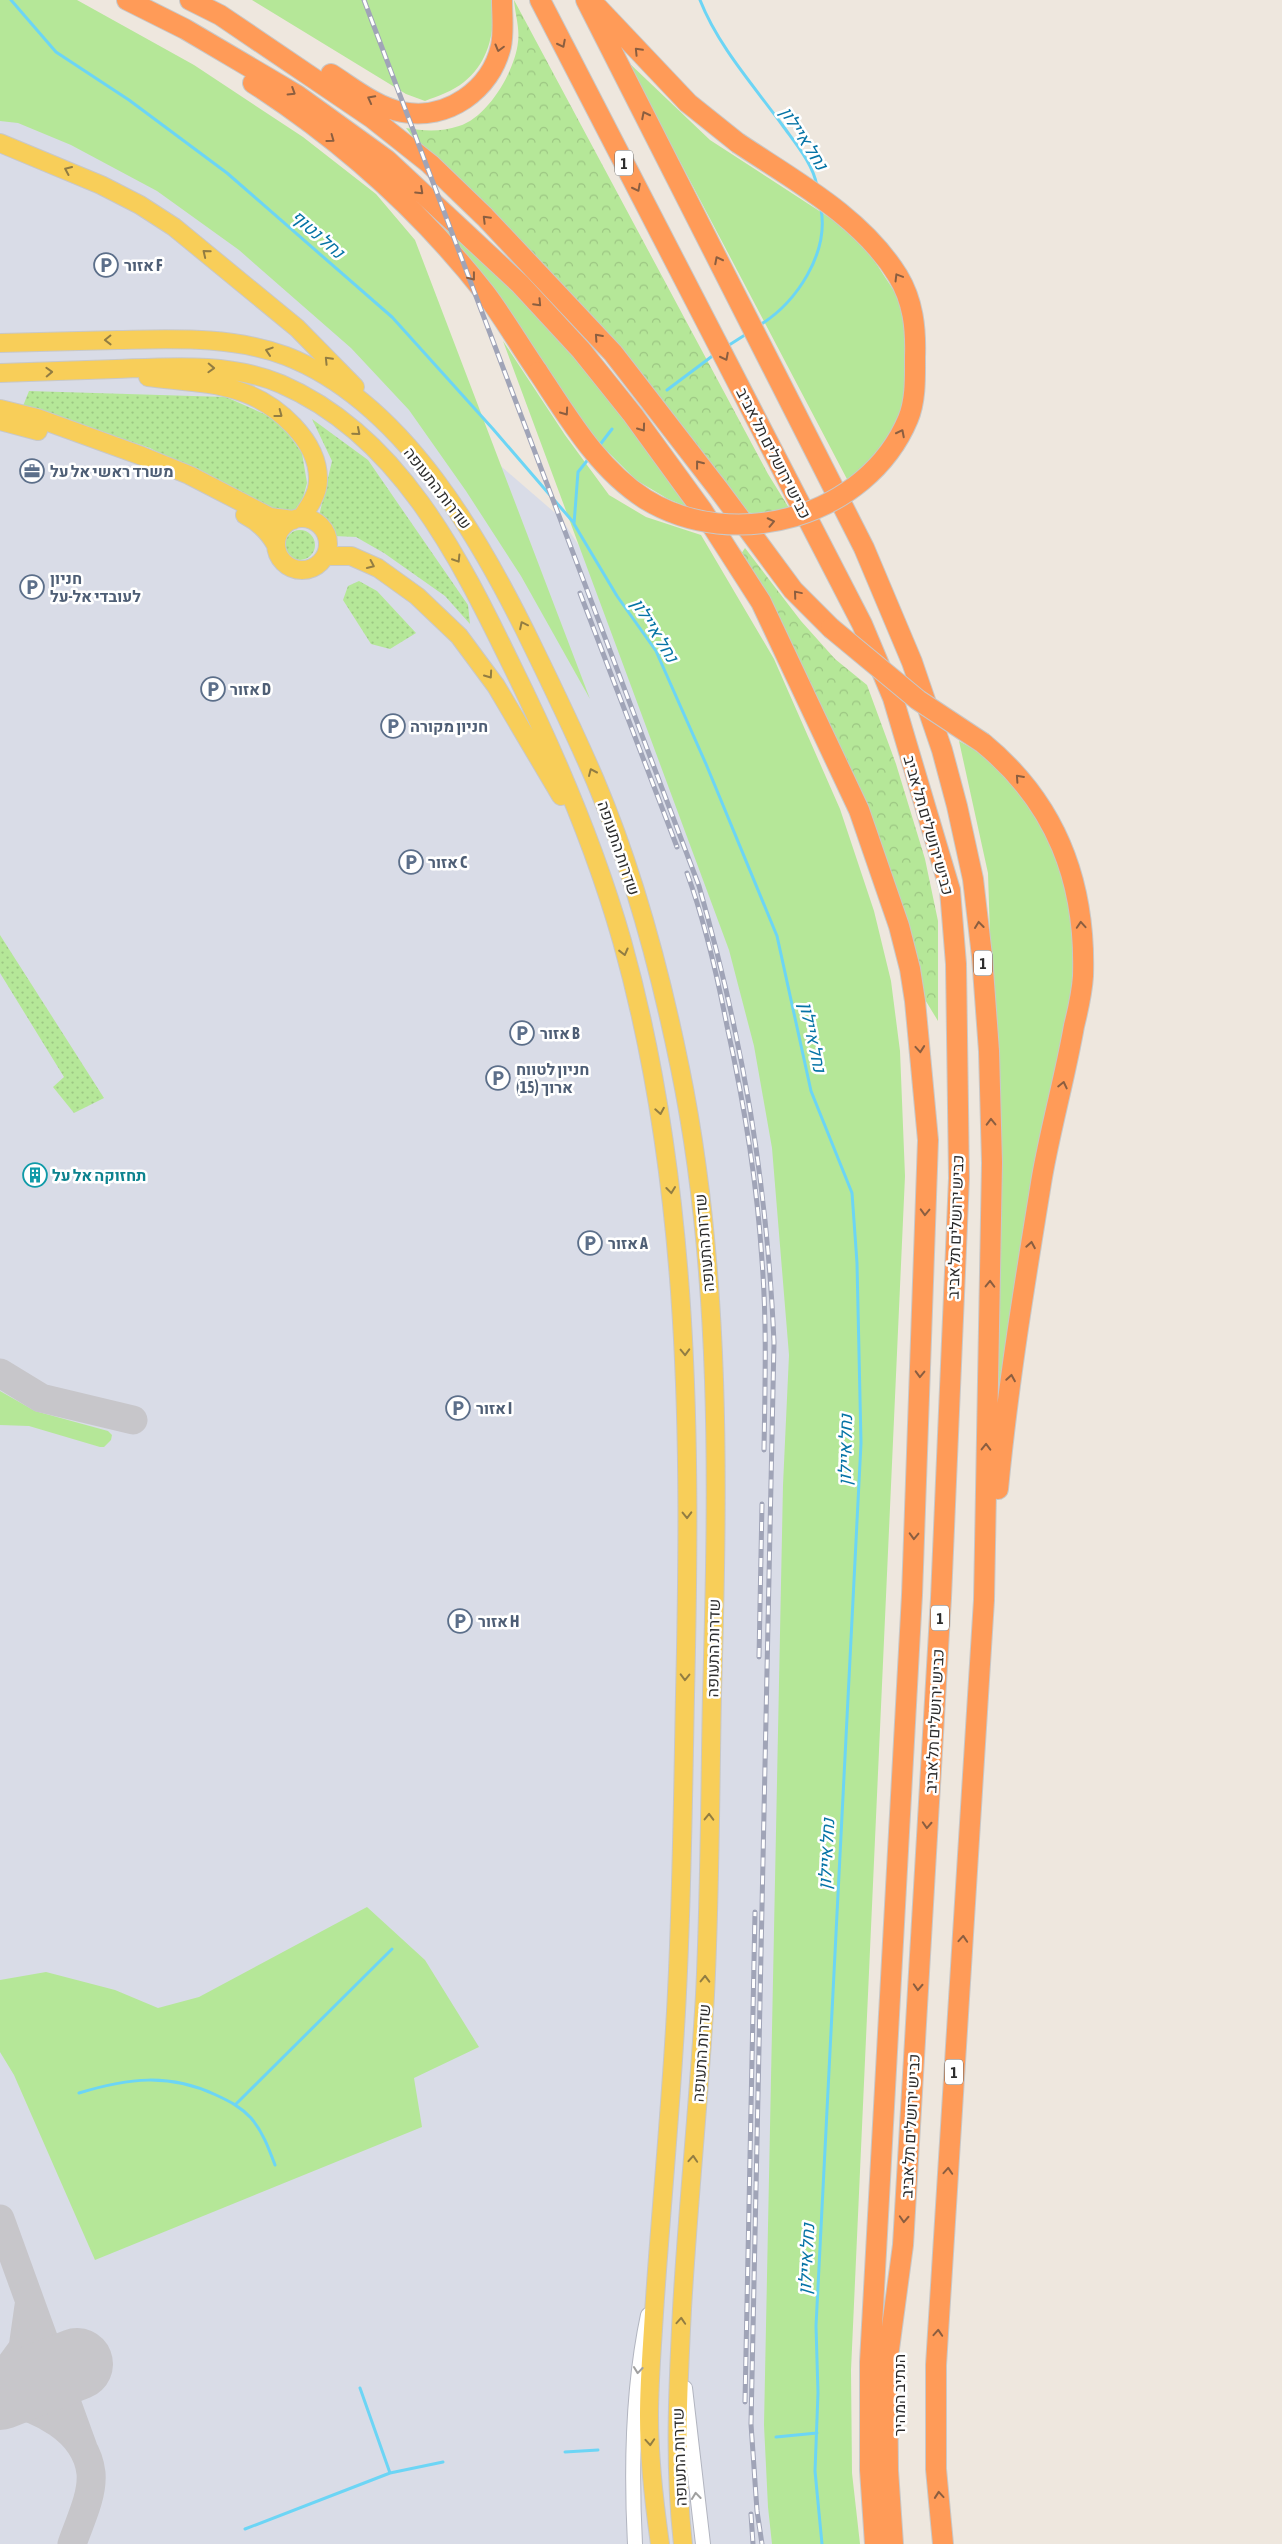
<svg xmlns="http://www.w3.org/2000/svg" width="1282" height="2544" viewBox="0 0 1282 2544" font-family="'Asap Condensed',Heebo,sans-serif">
	<defs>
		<pattern id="forest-crowns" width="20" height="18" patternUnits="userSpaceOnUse" patternTransform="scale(1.25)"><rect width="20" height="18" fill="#b5e798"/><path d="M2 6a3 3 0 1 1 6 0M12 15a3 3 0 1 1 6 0" fill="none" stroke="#9cc683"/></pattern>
		<pattern id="park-dots" width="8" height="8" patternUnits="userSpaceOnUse" patternTransform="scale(1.25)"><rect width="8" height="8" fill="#b5e798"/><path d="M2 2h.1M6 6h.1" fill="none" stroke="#9cc683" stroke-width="1.8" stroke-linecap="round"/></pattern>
	</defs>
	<rect width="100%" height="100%" fill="#eee7de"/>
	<path fill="#d9dce7" d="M0,34L561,518L652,659L833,1337L807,2544H0Z"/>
	<path fill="#b5e798" d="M0,0H77L194,65L303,137L376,194L415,240L590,699L521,576L466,491L409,410L351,348L239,250L157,191L71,145L18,123L0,121Z
		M252,0H492C496,29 489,63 464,82C453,91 438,96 425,101L406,94Z
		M627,61L710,140L847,229L866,248L898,297L910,351L908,396L892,434L863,470L848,481Z
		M441,216L524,295L697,511L668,499L636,480L596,440L489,291L453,250Z
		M503,341L565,435L609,495L646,517L701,535L774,659L840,809L874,911L891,981L900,1051L905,1176L851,2370L852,2473L860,2544H772L768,2507L764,2425L783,1485L789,1355L772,1148L754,1046L729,950Z
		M959,741L997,762L1046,826L1070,900L1076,976L995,1448V1092L988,873Z
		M0,1391L35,1411L108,1431L112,1435L111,1440L104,1447H100L29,1426L0,1425Z
		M367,1907L425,1960L479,2047L414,2078L422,2127L95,2260L14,2075L0,2052V1980L46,1972L115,1990L158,2008L199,1997Z"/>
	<path fill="url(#forest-crowns)" d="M514,0L768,474L789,508L762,514L742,512L422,149L406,128C424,131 441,132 459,126C488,117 515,71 518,42C520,29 515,13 514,0Z
		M745,548L801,621L835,659L867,685L896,764L925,859L938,921V1021L921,993L905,924L741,554Z"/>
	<path fill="url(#park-dots)" d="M29,391L226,397L278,420L302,453L307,483L300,509L284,514L269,512L150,448L23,406Z
		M312,419L368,460L468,605L470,624L445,596L384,553L356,537L334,536L329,524L319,516L332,461Z
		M285 545a15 15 0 1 1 30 0a15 15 0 1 1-30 0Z
		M359,581L377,591L416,633L390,649L371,644L343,600L348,586Z
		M0,935L104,1098L74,1113L53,1087L64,1077L0,973Z"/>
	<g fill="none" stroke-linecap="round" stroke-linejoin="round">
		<path stroke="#6cd5f5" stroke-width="3" d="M11,0L56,52L129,100L227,173L392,317L493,429L574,523
			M700,0C718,46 754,86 783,126C796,144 813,164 817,186
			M760,325C797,302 829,253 821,209
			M726,347L748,333
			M667,390L715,354
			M599,446L612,429
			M590,457L578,472L574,524L617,596L656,651L706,764L777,936L811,1091L852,1193L857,1263L861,1443L816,2326L818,2393L815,2471L822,2544
			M79,2093C128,2078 169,2073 216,2095C229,2101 241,2107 251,2118C263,2132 269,2149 275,2165
			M236,2104L392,1949
			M360,2388L390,2473
			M776,2437L817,2433
			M565,2452L598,2450
			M245,2529L390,2473L443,2462"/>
		<path stroke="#c7c6ca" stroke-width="29" d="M0,1373L41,1398L133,1420
			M0,2219L83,2448
			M0,2379L23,2348L29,2306
			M0,2401C38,2406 86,2430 91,2473C93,2496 79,2523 72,2544"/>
		<path stroke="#c7c6ca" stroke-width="72" d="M0,2394L77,2364"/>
		<g stroke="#b2b5c0" stroke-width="16">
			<path id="minor" d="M685,2388L703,2544
				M635,2544C631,2468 632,2390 648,2315"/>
		</g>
		<g stroke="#c8c8c8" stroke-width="20">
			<path id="major" d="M0,143L101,185L140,205L174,227L297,328L355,387
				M0,343C39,342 79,341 118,340C175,339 232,336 286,356C404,402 482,541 534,649C555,692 576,736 595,780C634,872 660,970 680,1068C722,1272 718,1487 712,1694C710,1795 710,1895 705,1995C699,2100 688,2204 682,2309C678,2388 674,2465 683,2544
				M0,373C39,372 77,370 116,369C171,367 229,362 281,384C399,435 459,557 512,666C556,755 595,846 622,941C691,1187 691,1442 685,1695C683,1794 682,1893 677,1992C672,2099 661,2206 654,2313C652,2347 649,2381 649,2416C649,2458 654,2502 660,2544
				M148,377C179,381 213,382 242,392C277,404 319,441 318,480C318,494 309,507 301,518
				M0,409L37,418L142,456L189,475L270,517L293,520
				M0,421L38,431
				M245,515C259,522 268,531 276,545
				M276 544a26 26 0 1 1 52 0a26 26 0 1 1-52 0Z
				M325,556H351L378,568L417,596L459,636L496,686L561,796"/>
		</g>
		<g stroke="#c8c8c8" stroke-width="22">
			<path id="highway" d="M127,0L185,29L297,95L387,160L520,284L581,350L633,415L702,510L761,602L859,810L899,926L910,969L915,1001L928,1140L912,1595L870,2362V2470L875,2544
				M190,0L220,15L372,118L430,164L485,217L613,353L719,490L793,590L831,628
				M540,0L862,624L893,698L950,890L956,964L959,1178L941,1598L903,2245L887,2364L888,2470L893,2544
				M586,0L864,548L912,662L942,750L957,806L973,879L982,956L989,1051L992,1163L984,1600L936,2365V2469L943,2544
				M598,8L688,103L738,143
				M331,74C353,88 376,107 402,112C447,121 491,90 501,46C504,32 502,15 502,0
				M253,83C341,140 420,210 485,293C504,318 520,346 538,372
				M983,743C1056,803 1086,881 1083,976C1082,992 1078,1010 1074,1026C1065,1077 1051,1126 1042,1177C1025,1281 1008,1384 998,1489"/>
		</g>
		<use href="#minor" stroke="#fff" stroke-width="14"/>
		<use href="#major" stroke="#f8ce59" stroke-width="18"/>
		<use href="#highway" stroke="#ff9b58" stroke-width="20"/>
		<g stroke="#a0a4b7" stroke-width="5">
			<path id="rail" d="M364,0L699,886C743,1040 767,1182 774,1342L751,2424L757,2511L762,2544
				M580,593L677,847
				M687,873C705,922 717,975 727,1026C744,1103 757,1182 762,1261C767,1324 765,1387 764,1450
				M759,1657L762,1504
				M745,2402L755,1912
				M751,2514L753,2544"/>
		</g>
		<use href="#rail" stroke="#fff" stroke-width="3" stroke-dasharray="9" stroke-linecap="butt"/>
		<g stroke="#c8c8c8" stroke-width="22" stroke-linecap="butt">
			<path id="highway-bridge" d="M538,372C568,417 598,469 645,499C734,554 867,517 908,419C916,400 915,376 915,357C916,328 913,301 898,276C862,217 795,181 738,143
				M831,628L918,700L983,743"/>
		</g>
		<use href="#highway-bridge" stroke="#ff9b58" stroke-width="20"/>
	</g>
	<defs><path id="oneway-chevron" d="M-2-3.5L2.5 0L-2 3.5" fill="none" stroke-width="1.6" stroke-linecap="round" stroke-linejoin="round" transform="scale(1.25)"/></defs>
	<g stroke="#8b5e40">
		<use href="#oneway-chevron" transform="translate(562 44) rotate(63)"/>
		<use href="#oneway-chevron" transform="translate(499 48) rotate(105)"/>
		<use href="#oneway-chevron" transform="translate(638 51) rotate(-134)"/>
		<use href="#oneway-chevron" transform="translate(292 92) rotate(32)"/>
		<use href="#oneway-chevron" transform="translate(371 99) rotate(-152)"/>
		<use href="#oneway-chevron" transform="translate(645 115) rotate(-117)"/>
		<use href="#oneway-chevron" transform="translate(331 139) rotate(36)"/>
		<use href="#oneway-chevron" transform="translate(637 188) rotate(63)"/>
		<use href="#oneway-chevron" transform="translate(420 191) rotate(43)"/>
		<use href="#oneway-chevron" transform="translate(486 219) rotate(-135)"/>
		<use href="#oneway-chevron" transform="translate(718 260) rotate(-117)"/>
		<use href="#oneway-chevron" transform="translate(472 277) rotate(52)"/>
		<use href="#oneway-chevron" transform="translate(898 277) rotate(-121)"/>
		<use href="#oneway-chevron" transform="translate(538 303) rotate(46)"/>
		<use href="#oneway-chevron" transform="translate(598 337) rotate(-132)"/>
		<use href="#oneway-chevron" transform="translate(725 357) rotate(63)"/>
		<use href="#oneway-chevron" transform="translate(565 412) rotate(55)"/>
		<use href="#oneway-chevron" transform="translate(642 428) rotate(54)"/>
		<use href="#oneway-chevron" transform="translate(901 433) rotate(-63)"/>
		<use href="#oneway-chevron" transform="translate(699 464) rotate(-128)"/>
		<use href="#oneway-chevron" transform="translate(771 522) rotate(-12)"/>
		<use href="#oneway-chevron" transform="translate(797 594) rotate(-130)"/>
		<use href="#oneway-chevron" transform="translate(1019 778) rotate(-132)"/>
		<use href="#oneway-chevron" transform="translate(979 925) rotate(-97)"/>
		<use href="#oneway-chevron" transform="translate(1081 925) rotate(-94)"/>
		<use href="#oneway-chevron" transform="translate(920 1049) rotate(85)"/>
		<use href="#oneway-chevron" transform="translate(1063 1085) rotate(-77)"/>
		<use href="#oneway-chevron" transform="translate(991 1122) rotate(-91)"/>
		<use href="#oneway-chevron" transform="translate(925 1212) rotate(92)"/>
		<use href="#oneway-chevron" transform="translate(1031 1245) rotate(-80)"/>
		<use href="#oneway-chevron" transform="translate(990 1284) rotate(-89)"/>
		<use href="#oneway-chevron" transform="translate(920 1374) rotate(92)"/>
		<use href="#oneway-chevron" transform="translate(1011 1378) rotate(-81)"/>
		<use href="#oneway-chevron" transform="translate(986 1447) rotate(-89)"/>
		<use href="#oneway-chevron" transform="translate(914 1536) rotate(92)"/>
		<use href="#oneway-chevron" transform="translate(927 1825) rotate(93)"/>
		<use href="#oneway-chevron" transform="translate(963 1939) rotate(-86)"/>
		<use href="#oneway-chevron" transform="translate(918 1987) rotate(93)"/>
		<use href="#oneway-chevron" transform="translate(948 2171) rotate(-86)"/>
		<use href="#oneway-chevron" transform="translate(904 2219) rotate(93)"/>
		<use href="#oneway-chevron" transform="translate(938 2333) rotate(-86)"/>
		<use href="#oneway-chevron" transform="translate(939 2495) rotate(-95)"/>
	</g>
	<g stroke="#927d42">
		<use href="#oneway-chevron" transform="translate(68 170) rotate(-156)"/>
		<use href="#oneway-chevron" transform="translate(206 253) rotate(-141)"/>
		<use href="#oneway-chevron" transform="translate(108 340) rotate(179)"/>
		<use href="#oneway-chevron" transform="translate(269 351) rotate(-162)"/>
		<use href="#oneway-chevron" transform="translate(328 360) rotate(-134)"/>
		<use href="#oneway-chevron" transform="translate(211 368) rotate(2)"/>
		<use href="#oneway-chevron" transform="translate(49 372) rotate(-2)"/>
		<use href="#oneway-chevron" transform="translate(279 414) rotate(37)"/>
		<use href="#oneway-chevron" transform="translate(357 432) rotate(41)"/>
		<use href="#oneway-chevron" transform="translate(457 559) rotate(58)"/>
		<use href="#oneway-chevron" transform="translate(371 565) rotate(25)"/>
		<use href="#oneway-chevron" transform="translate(523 625) rotate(-116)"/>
		<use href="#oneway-chevron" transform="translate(489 675) rotate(55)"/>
		<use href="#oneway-chevron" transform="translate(592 772) rotate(-114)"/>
		<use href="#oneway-chevron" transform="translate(624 952) rotate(76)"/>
		<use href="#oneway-chevron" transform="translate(660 1111) rotate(80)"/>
		<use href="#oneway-chevron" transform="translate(671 1190) rotate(83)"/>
		<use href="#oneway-chevron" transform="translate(685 1352) rotate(88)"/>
		<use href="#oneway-chevron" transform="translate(687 1515) rotate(89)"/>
		<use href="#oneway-chevron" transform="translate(685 1677) rotate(91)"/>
		<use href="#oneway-chevron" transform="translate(709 1817) rotate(-89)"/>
		<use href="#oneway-chevron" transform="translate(705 1979) rotate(-89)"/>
		<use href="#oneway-chevron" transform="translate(693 2159) rotate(-86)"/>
		<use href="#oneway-chevron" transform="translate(681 2321) rotate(-86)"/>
		<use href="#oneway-chevron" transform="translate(650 2442) rotate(86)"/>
	</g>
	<g stroke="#a0a0a0">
		<use href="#oneway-chevron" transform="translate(638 2370) rotate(96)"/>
		<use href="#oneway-chevron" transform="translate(696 2496) rotate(-96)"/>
	</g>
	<defs>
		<g id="parking-ring" transform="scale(1.25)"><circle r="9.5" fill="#fff" stroke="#5c6f8a" stroke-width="1.5"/><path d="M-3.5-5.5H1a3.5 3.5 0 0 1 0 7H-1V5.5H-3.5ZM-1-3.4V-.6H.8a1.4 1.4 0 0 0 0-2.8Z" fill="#5c6f8a"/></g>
		<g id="office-ring" transform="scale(1.25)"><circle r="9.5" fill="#fff" stroke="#5c6f8a" stroke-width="1.5"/><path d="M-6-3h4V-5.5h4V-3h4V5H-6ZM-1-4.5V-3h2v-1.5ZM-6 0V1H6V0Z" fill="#5c6f8a"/></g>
		<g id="building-ring" transform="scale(1.25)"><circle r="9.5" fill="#fff" stroke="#0f9aa8" stroke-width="1.5"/><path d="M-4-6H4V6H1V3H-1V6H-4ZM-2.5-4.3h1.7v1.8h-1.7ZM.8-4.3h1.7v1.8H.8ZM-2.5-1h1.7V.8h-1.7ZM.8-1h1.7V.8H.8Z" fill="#0f9aa8"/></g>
	</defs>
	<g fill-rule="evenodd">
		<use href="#parking-ring" x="106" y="265"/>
		<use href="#office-ring" x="32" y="471"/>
		<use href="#parking-ring" x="32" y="587"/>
		<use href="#parking-ring" x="213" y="689"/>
		<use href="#parking-ring" x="393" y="726"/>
		<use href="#parking-ring" x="411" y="862"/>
		<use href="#parking-ring" x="522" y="1033"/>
		<use href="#parking-ring" x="498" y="1078"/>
		<use href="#building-ring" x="35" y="1175"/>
		<use href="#parking-ring" x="590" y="1243"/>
		<use href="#parking-ring" x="458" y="1408"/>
		<use href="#parking-ring" x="460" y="1621"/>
	</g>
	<g text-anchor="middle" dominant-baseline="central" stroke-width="5" stroke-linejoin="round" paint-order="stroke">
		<g fill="#fff" stroke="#6b6b6b" stroke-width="1">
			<rect x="615" y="150.5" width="18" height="25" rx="4"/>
			<rect x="974" y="950.5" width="18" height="25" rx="4"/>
			<rect x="931" y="1605.5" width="18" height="25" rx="4"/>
			<rect x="945" y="2059.5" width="18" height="25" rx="4"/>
		</g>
		<g font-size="15" font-weight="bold" fill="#2c2c2c">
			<text x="624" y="163">1</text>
			<text x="983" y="963">1</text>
			<text x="940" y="1618">1</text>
			<text x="954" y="2072">1</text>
		</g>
		<g font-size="16" font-weight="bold" fill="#4e5e75" stroke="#fff" text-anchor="start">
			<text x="124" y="265">אזור F</text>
			<text x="50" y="471">משרד ראשי אל על</text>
			<text x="50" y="578">חניון<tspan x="50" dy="18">לעובדי אל-על</tspan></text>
			<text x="230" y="689">אזור D</text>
			<text x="410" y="726">חניון מקורה</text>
			<text x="428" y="862">אזור C</text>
			<text x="540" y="1033">אזור B</text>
			<text x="516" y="1069">חניון לטווח<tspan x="516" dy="18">ארוך (15)</tspan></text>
			<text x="608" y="1243">אזור A</text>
			<text x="476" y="1408">אזור I</text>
			<text x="478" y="1621">אזור H</text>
		</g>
		<g font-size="16" fill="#2c2c2c" stroke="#fff">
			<text transform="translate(774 453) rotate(63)">כביש ירושלים תל אביב</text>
			<text transform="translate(438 488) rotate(52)">שדרות התעופה</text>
			<text transform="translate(929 825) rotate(74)">כביש ירושלים תל אביב</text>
			<text transform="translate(619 848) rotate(71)">שדרות התעופה</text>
			<text transform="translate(955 1227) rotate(-88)">כביש ירושלים תל אביב</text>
			<text transform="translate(704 1243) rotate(-95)">שדרות התעופה</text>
			<text transform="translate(713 1648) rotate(-89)">שדרות התעופה</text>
			<text transform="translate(934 1721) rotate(-87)">כביש ירושלים תל אביב</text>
			<text transform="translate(701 2053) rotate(-86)">שדרות התעופה</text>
			<text transform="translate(910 2126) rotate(-87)">כביש ירושלים תל אביב</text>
			<text transform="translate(899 2395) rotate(-90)">הנתיב המהיר</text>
			<text transform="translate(679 2457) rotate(-92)">שדרות התעופה</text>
		</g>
		<g font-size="16" font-weight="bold" fill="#0d838f" stroke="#fff" text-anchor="start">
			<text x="52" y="1175">תחזוקה אל על</text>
		</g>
		<g font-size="18" font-style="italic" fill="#0674a6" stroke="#fff">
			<text transform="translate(804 138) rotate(57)">נחל איילון</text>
			<text transform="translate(318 234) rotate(41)">נחל נטוף</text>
			<text transform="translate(655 630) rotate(58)">נחל איילון</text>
			<text transform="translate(813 1037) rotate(78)">נחל איילון</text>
			<text transform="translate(845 1450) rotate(-89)">נחל איילון</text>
			<text transform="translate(826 1854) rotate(-87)">נחל איילון</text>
			<text transform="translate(806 2259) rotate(-87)">נחל איילון</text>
		</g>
	</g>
</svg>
